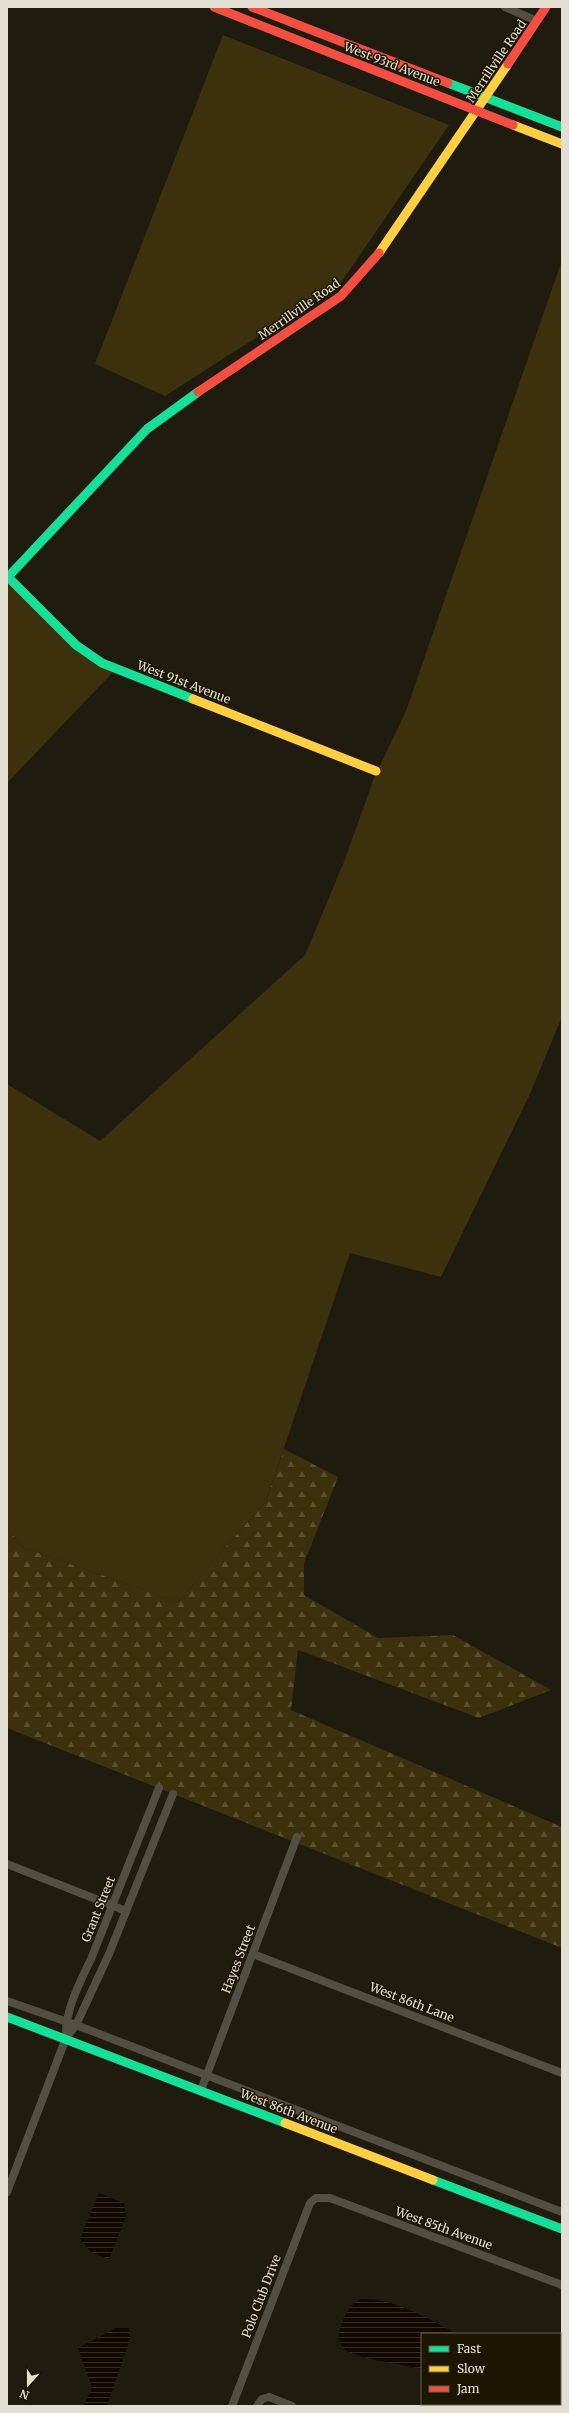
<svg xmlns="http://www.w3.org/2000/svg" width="569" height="2413" viewBox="0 0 569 2413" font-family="Merriweather,serif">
	<defs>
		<pattern id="forest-firs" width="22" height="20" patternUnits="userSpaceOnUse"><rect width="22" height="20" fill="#3d300c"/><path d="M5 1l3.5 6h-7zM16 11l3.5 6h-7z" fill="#594e2e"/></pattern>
		<pattern id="water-rules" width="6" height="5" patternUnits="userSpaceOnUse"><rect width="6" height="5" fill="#100801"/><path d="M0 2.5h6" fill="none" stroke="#332c25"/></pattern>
	</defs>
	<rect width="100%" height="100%" fill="#201b0f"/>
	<path fill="#3d300c" d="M223,35L449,125L340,284L165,396L95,364Z
		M562,260V1017L529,1096L441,1277L350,1253L266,1501L178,1602L22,1547L7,1527V1084L100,1141L305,955L344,862L374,778L406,711Z
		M7,578L76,645L116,669L7,783Z"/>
	<path fill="url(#forest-firs)" d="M284,1449L338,1477L304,1563V1595L378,1638L453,1635L551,1690L479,1718L298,1650L291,1710L562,1827V1948L7,1728V1527L22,1547L178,1602L266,1501Z"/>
	<path fill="url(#water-rules)" d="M99,2193L124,2203L126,2217L109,2259L91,2252L80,2239Z
		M360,2299C395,2298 427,2318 457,2334H422V2369C406,2365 353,2358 344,2349C338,2343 338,2334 341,2326C345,2314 349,2306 360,2299Z
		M116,2328H129L130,2339L107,2406H83L92,2388L78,2348Z
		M560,2373H562V2406H516L512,2404H560Z"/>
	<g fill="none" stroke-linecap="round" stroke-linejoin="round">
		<path stroke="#524e42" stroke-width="8" d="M505,7L537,21
			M7,1864L126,1911
			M253,1954L562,2073
			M7,2001L76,2025L562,2212
			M66,2038C65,2010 79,1984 91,1959L159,1788
			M201,2090L297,1837
			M7,2192L66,2038L76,2025L109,1954L173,1794
			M232,2406L310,2203L316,2198H330L562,2285
			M257,2406L262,2399L269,2397L292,2406"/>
		<path stroke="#16e098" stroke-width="9" d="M448,83L562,127
			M8,577L76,645L102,663L193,699
			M7,578L147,429L198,392
			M7,2017L285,2123
			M433,2180L562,2229"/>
		<path stroke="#ffcf43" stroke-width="9" d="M513,125L562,144
			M379,253L508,64
			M193,699L376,771
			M285,2123L433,2180"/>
		<path stroke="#f24e42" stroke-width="9" d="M214,7L513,125
			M252,7L448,83
			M508,64L546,7
			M198,392L341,296L379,253"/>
	</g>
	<g text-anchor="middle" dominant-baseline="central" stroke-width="3" stroke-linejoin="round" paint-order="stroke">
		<g font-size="12" fill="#e3ded2" stroke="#1c1502">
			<text transform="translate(496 61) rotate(-56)">Merrillville Road</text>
			<text transform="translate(392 64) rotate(21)">West 93rd Avenue</text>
			<text transform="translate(299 309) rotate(-35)">Merrillville Road</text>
			<text transform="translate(184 682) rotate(21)">West 91st Avenue</text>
			<text transform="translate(98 1909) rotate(-68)">Grant Street</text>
			<text transform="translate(238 1959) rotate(-69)">Hayes Street</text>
			<text transform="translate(412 2002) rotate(21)">West 86th Lane</text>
			<text transform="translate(289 2111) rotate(21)">West 86th Avenue</text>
			<text transform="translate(444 2228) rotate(20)">West 85th Avenue</text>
			<text transform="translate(261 2296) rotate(-69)">Polo Club Drive</text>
		</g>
	</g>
	<rect width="569" height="2413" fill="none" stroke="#e3ded2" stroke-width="16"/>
	<rect x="421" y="2333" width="140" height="72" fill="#1c1502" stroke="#6c6555"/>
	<rect x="429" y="2346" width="20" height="6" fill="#16e098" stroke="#6c6555"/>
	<text x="457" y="2353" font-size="12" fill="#e3ded2">Fast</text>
	<rect x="429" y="2366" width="20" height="6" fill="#ffcf43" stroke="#6c6555"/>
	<text x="457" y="2373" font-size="12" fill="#e3ded2">Slow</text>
	<rect x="429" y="2386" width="20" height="6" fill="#f24e42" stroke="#6c6555"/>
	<text x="457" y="2393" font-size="12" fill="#e3ded2">Jam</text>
	<g transform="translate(28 2385) rotate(201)" stroke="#1c1502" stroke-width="3" paint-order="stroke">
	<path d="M0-3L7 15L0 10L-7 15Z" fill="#e3ded2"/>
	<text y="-6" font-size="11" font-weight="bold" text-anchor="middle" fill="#e3ded2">N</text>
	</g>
</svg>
